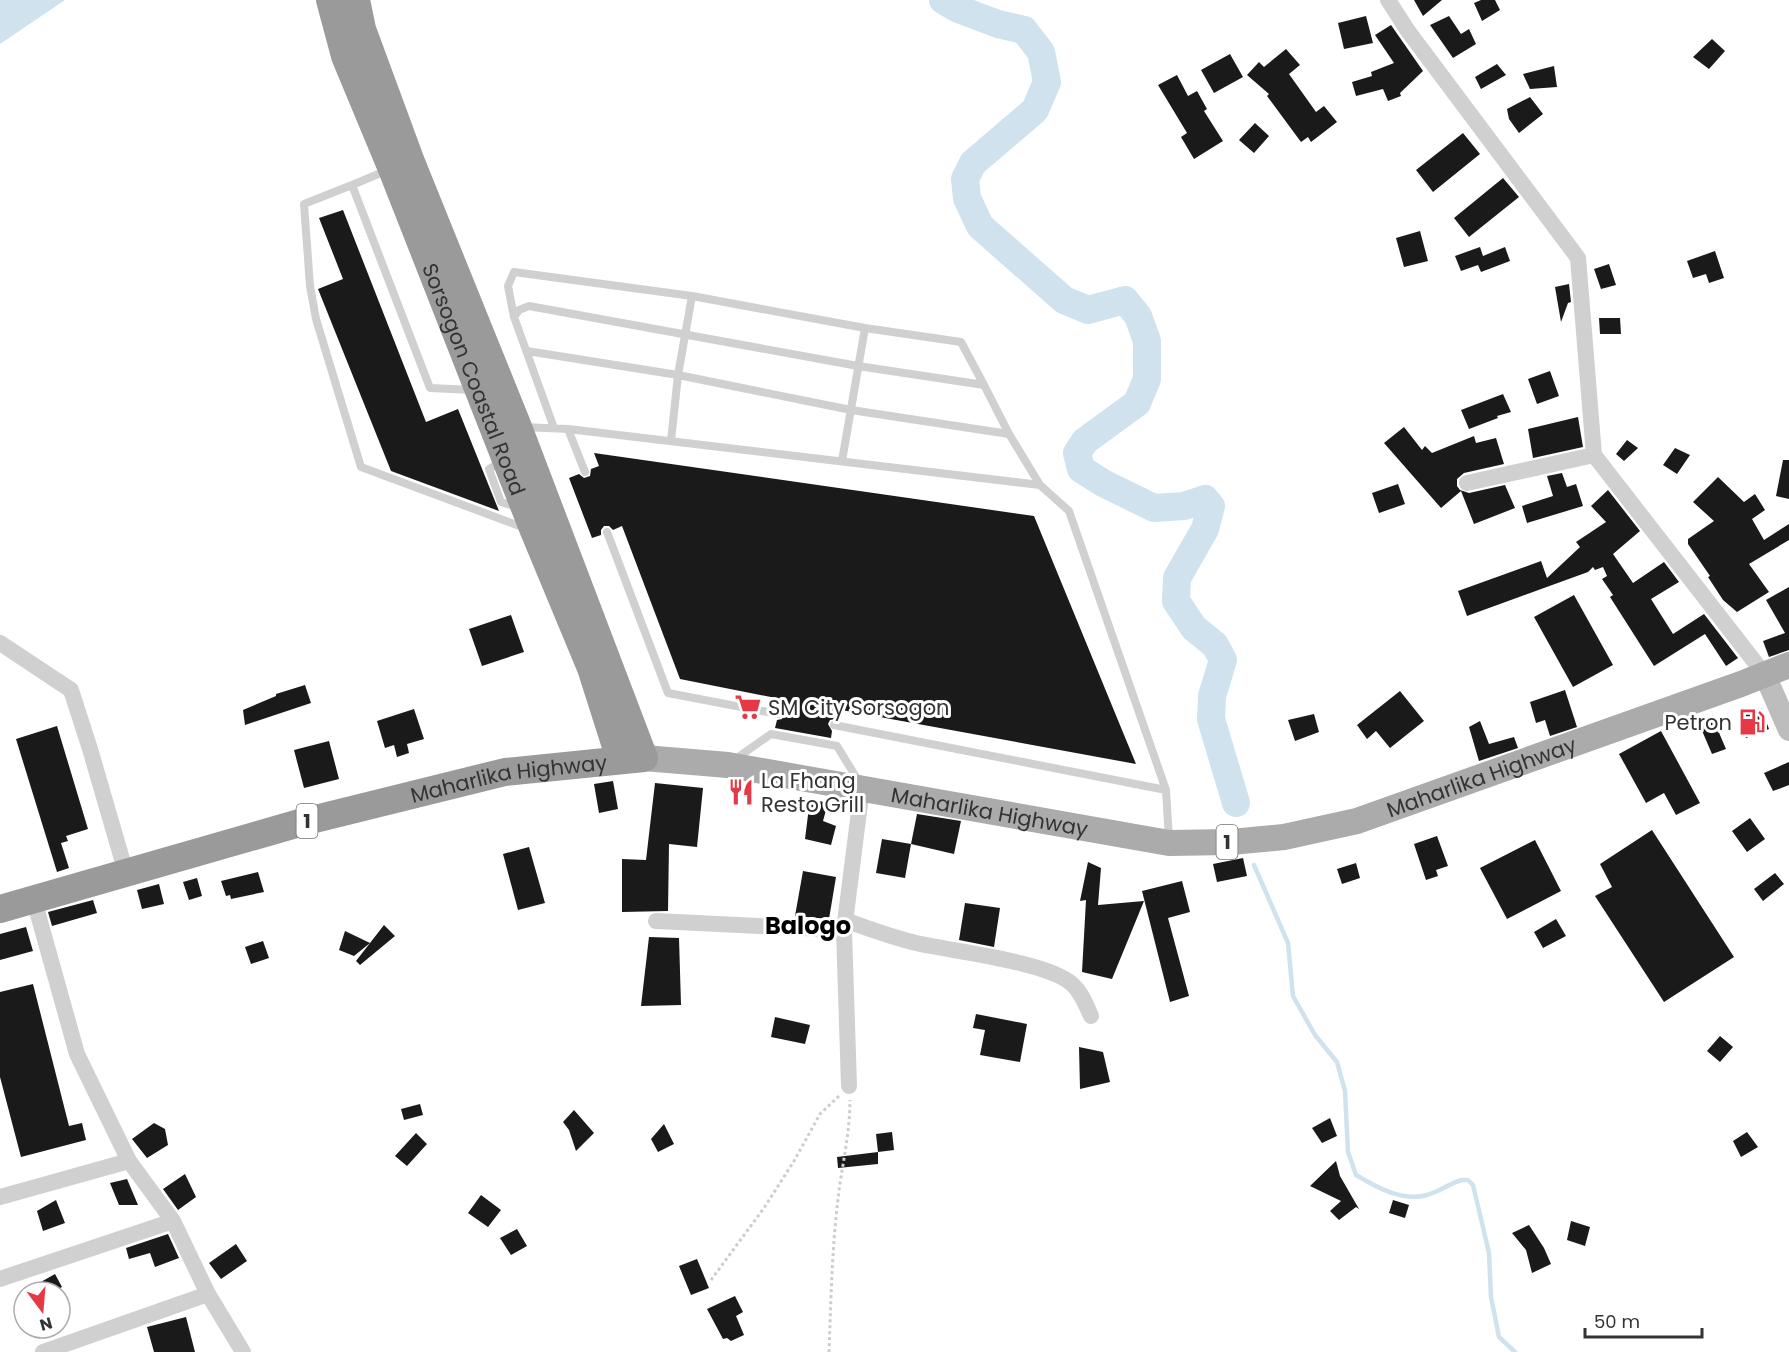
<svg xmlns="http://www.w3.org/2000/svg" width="1789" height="1352" viewBox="0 0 1789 1352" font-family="Poppins,sans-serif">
	<rect width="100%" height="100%" fill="#fff"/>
	<path fill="#cfe2ee" d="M0,0H65L0,44Z"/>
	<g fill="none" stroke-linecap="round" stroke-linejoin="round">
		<path stroke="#cfe2ee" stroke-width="4.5" d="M1254,865L1288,943L1293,996L1315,1035L1337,1062L1345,1091L1348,1152L1356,1175C1376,1187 1402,1202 1427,1195C1439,1192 1450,1183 1462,1180H1468L1473,1185L1489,1253L1491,1297L1499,1337L1515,1352"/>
		<path stroke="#cfe2ee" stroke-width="28" d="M943,0L958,9L998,24L1024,30L1041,52L1047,82L1035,110L973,163L965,179L967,198L980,226L1064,300L1088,310L1125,300L1138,316L1147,341V379L1137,403L1085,441L1077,453L1081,469L1103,483L1154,508L1184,506L1205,499L1211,506L1205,529L1177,578L1176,601L1194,628L1215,645L1223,660L1212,696L1211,719L1236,803"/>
	</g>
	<path fill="#1a1a1a" d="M1414,0H1442L1423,16Z
		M1481,0H1495L1500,10L1482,21L1474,3Z
		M1366,16L1373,43L1344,49L1338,23Z
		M1449,16L1461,34L1469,29L1476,44L1453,58L1430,25Z
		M1391,25L1423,71L1400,93L1401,96L1388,101L1383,89L1356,96L1352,82L1372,76L1371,72L1394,63L1375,35Z
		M1712,39L1725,51L1709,69L1693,57Z
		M1286,49L1300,65L1289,74L1316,112L1324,106L1337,122L1311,142L1308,137L1301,142L1267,96L1269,94L1247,75L1259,62L1264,67Z
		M1230,54L1243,77L1214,93L1201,70Z
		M1497,64L1506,75L1481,89L1475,77Z
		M1554,66L1557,87L1530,89L1523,74Z
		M1177,75L1188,96L1197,91L1207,109L1204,111L1223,141L1194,159L1181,137L1187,133L1158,85Z
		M1530,97L1543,114L1519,133L1509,119L1507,109Z
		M1255,123L1269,136L1254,153L1239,140Z
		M1463,133L1480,154L1433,192L1416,170Z
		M1503,178L1519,197L1469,237L1454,218Z
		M343,210L426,422L458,409L499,511L391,471L318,289L343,279L319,218Z
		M1420,231L1428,261L1404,267L1396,238Z
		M1480,247L1483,256L1505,247L1510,261L1481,272L1478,265L1461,271L1455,256Z
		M1715,251L1724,278L1709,283L1706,274L1693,278L1687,261Z
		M1609,264L1616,285L1601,289L1594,269Z
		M1569,284L1571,302L1568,303L1561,322L1555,287Z
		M1599,318H1620L1621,334H1600Z
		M1550,371L1559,396L1537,404L1528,379Z
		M1503,394L1511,412L1497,416L1498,418L1469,429L1461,410Z
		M1578,417L1583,447L1533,458L1528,429Z
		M1404,427L1422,450L1425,446L1432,453L1474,436L1476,443L1496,438L1504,464L1464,473L1457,479V486L1460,490L1469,493L1505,485L1515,508L1474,524L1461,491L1441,508L1384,443Z
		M1627,440L1638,448L1624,461L1616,454Z
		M1675,448L1690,455L1677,474L1663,465Z
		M594,453L1034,516L1136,764L836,709L835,719L830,720L828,724L832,731L831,738L775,728L777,720L782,719L784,715L783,710L779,708L781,699L680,679L622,526L613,530L609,526H604L601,530V535L592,538L569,478L579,474L584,478L590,476L591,469L599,466Z
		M1783,460H1789V499L1776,496Z
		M1562,473L1567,487L1576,484L1583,506L1527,523L1522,506L1553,496L1547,476Z
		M1718,477L1744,502L1755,494L1765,510L1752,519L1764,540L1789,524V540L1749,564L1769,592L1737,612L1723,600L1708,577L1710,576L1688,544V539L1714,521L1693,502Z
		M1398,484L1405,504L1379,513L1372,493Z
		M1608,490L1640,531L1613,554L1633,583L1664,562L1679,582L1651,599L1673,634L1704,614L1738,658L1726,666L1705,634L1654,666L1610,597L1613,595L1602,579L1607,576L1603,567L1595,570L1593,567L1588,572L1467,616L1458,591L1541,561L1547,578L1580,547L1576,542L1606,522L1591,506Z
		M1789,587V650L1769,657L1763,641L1785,633L1766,600Z
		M1574,595L1613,665L1573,687L1534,617Z
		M511,615L524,652L482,666L469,629Z
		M305,685L311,703L245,725L243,710L276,696V694Z
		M1565,690L1577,727L1550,736L1545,720L1536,723L1530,702Z
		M1400,691L1424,721L1390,748L1376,731L1367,739L1357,725Z
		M1761,708L1769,729L1746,738L1738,716Z
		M414,709L424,739L407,744L409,753L397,757L394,745L385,748L377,721Z
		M1314,714L1319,732L1295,741L1288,720Z
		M1480,721L1489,744L1514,737L1518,748L1479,761L1469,727Z
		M1714,721L1726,749L1712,754L1700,726Z
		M57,726L88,829L66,836L68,841L61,843L69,868L57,872L16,739Z
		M1661,731L1700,803L1676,815L1664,793L1646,803L1619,754Z
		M329,741L339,779L304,788L294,750Z
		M1789,762V785L1773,791L1764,773Z
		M613,781L618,809L599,813L594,784Z
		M655,783L703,788L697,847L669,844L668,911L622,912V859L646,860Z
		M810,799L828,803L823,821L836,826L831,845L805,839Z
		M917,814L961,821L954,854L911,844Z
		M1750,818L1765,839L1747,852L1732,831Z
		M1652,830L1734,957L1664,1002L1595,896L1612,887L1600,864Z
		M1437,836L1448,866L1436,870L1438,876L1426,880L1414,844Z
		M882,839L911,844L905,878L876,873Z
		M1535,840L1561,891L1507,919L1480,868Z
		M529,847L545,903L518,910L503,854Z
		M1243,858L1247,876L1217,882L1213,864Z
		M1088,862L1101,868L1098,905L1144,901L1112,979L1082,972L1086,900L1080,901Z
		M1356,863L1360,878L1342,884L1337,869Z
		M803,871L836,877L829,919L795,916Z
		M258,872L264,892L231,899L230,895L226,896L221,881Z
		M1775,873L1784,884L1763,901L1754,889Z
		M197,878L202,896L189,900L183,882Z
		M1182,881L1190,912L1168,918L1189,996L1170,1002L1142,891Z
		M159,884L164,904L142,909L137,890Z
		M93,900L97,913L52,926L48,912Z
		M965,903L1000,908L994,947L959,940Z
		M1556,919L1566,936L1543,948L1534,932Z
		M384,925L395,936L360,965L356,961Z
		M26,927L33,951L0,960V934Z
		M345,931L370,943L354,956L339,950Z
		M649,937L679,938L681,1005L641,1006Z
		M263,941L269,958L251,964L245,947Z
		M33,984L69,1126L82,1123L86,1140L21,1157L0,1077V992Z
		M976,1014L1027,1024L1020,1062L980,1055L985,1030L973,1028Z
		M775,1017L810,1025L805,1044L771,1037Z
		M1720,1036L1733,1047L1720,1062L1707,1051Z
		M1079,1047L1103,1052L1110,1082L1080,1089Z
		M420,1104L423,1115L404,1120L401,1109Z
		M574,1110L594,1133L576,1151L569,1130L563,1122Z
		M1330,1118L1337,1136L1322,1143L1312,1128Z
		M154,1123L165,1129L168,1145L147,1158L132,1139Z
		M664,1124L674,1144L658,1152L651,1139Z
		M892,1132L894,1150L878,1152L876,1134Z
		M1747,1132L1758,1147L1741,1157L1733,1141Z
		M416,1133L427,1144L407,1166L395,1156Z
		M878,1152V1164L838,1168L837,1157Z
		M1336,1161L1340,1176L1359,1209L1356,1207L1339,1220L1330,1211L1341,1201L1310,1186Z
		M185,1174L196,1197L178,1210L163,1189Z
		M127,1179L138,1205H119L110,1183Z
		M481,1195L501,1210L488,1227L468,1213Z
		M56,1200L65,1223L43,1231L37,1211Z
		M1393,1200L1409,1205L1405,1218L1389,1213Z
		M1571,1221L1590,1227L1585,1246L1567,1240Z
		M1529,1225L1544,1248L1551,1264L1532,1273L1526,1250L1512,1233Z
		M517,1229L527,1246L511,1255L500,1238Z
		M168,1234L179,1258L155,1267L150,1253L129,1259L126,1248Z
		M236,1244L247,1261L221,1279L209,1263Z
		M697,1259L709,1288L691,1295L679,1266Z
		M55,1274L62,1287L53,1292H23Z
		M735,1296L743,1312L736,1316L744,1335L731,1341L727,1338L723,1339L707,1309Z
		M186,1317L195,1352H154L147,1327Z"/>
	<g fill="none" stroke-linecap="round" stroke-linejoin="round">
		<path stroke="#cdcdcd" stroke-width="3" stroke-dasharray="3 3" stroke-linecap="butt" d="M711,1280L764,1208L794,1161L820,1114L839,1096
			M829,1352C831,1299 832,1244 839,1191C843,1161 850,1131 850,1100"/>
		<path stroke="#d0d0d0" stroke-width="8" d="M388,170L352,185L430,388L473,390
			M352,185L304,204L310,286L316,319L361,467L525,528
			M514,317L508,286L514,272L692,296L865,328L961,342L984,385
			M527,351L678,375L851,410L1009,434
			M523,427L568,429L1040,485L1069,511L1166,790L1169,840
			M554,428L514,317L519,310L529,306L858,366L984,385L1009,434L1040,485
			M568,429L585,472
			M671,441L678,375L692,296
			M503,461L489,469L501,502L517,507
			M842,461L865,328
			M607,532L668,693L778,714
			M834,725L1166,790
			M734,760L771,734L837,746L859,782"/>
		<path stroke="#d0d0d0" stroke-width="16" d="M1388,0L1408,31L1578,258L1594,455L1765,675
			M1467,483L1594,455
			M0,643L71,690L90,749L126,873
			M34,900L77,1054L129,1161L173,1221L208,1294L243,1352
			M845,920C869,929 892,937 916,943C951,951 1049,962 1072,984C1082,993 1086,1005 1091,1016
			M656,921L844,930
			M849,1086L844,930L862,788
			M0,1197L129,1161
			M0,1279L173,1221
			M43,1352L208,1294"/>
		<path stroke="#bdbdbd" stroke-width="22" d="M1765,675L1789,730"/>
		<path stroke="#ababab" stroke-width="26" id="s1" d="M644,758L728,765L1169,843L1231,842L1284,837L1357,821L1741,684L1789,665"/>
		<g stroke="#9a9a9a" stroke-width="28">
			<path id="s2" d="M330,0L345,56L392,169L534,531L591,668L620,759"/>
			<path id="s3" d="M0,909L303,822L505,772L644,758L518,427L411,162L362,29L356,0"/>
		</g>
	</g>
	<defs>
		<g id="supermarket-bare" transform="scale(2.07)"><path d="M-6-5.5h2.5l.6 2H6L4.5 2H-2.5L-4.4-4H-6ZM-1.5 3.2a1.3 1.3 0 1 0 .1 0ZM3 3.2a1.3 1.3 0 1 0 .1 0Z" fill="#e63946" stroke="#fff" stroke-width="2.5" paint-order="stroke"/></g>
		<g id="fuel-bare" transform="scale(2.07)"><path d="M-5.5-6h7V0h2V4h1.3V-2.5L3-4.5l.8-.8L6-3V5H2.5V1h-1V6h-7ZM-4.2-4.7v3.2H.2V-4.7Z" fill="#e63946" stroke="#fff" stroke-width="2.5" paint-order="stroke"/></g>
		<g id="restaurant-bare" transform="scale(2.07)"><path d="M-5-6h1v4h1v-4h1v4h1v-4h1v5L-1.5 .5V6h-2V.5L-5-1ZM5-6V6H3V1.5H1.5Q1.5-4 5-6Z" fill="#e63946" stroke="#fff" stroke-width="2.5" paint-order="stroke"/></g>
	</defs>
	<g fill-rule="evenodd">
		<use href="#supermarket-bare" x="748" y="707"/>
		<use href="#fuel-bare" x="1752" y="722"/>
		<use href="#restaurant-bare" x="741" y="792"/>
	</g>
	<g text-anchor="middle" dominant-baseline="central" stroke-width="6" stroke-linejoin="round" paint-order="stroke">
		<g fill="#fff" stroke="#707070" stroke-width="1.5">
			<rect x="296.5" y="804" width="21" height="34" rx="4.5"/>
			<rect x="1216.5" y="825" width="21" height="34" rx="4.5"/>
		</g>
		<g font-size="20" font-weight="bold" fill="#333">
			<text x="307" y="821">1</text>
			<text x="1227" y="842">1</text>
		</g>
		<g font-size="21" fill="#333" stroke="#fff">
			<text stroke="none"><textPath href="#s2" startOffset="406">Sorsogon Coastal Road</textPath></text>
			<text stroke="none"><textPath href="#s1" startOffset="854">Maharlika Highway</textPath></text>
			<text stroke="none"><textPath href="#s3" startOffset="526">Maharlika Highway</textPath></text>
			<text stroke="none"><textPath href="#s1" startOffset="350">Maharlika Highway</textPath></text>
		</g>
		<g font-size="21" fill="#333" stroke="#fff" text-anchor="start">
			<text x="768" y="707">SM City Sorsogon</text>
			<text x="1732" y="722" text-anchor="end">Petron</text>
			<text x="761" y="780">La Fhang<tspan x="761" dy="24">Resto Grill</tspan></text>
		</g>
		<g font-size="24" font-weight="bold" fill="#000" stroke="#fff">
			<text x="808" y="925">Balogo</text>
		</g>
	</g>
	<g transform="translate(42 1310) rotate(164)"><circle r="28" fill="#ffffff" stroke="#adadad" stroke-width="1.5"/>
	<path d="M0-4.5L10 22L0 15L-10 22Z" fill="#e63946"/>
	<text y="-9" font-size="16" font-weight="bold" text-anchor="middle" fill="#333333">N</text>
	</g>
	<path d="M1585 1328v9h117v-9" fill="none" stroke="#333333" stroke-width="3"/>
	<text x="1594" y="1328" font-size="18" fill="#333333" stroke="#ffffff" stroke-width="4.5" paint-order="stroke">50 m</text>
</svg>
